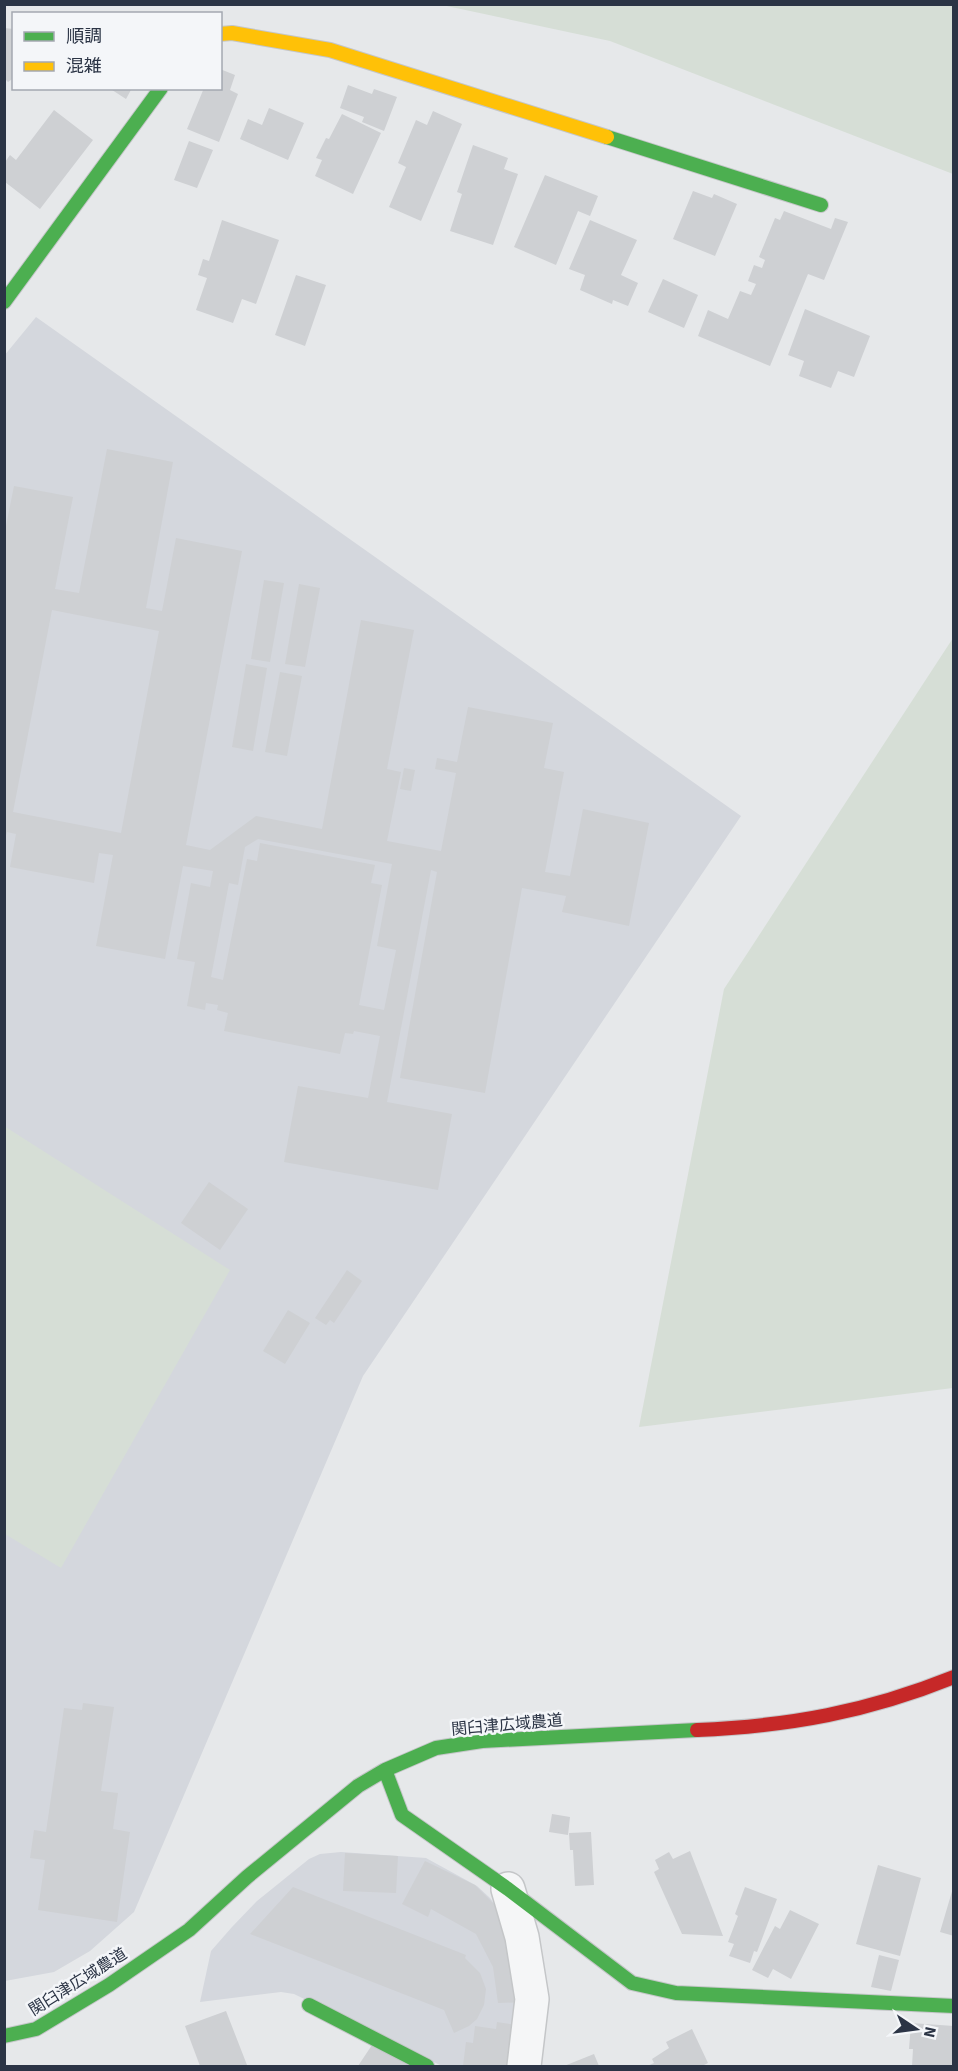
<svg xmlns="http://www.w3.org/2000/svg" width="958" height="2071" viewBox="0 0 958 2071" font-family="'Source Sans 3','Noto Sans JP',sans-serif">
	<rect width="100%" height="100%" fill="#e6e8ea"/>
	<path fill="#d4d7dd" d="M36,317L741,816L363,1376L134,1912L90,1951L54,1972L5,1981L4,356Z
		M341,1852L426,1858L477,1886L490,1898L510,1925L519,2066H442L294,1994L281,1992L200,2002L211,1951L232,1927L257,1901L309,1859L320,1854Z"/>
	<path fill="#d6ded6" d="M442,5H953V174L610,41Z
		M953,638V1388L639,1427L724,989Z
		M4,1126L230,1270L61,1568L5,1534Z"/>
	<path fill="#ced0d3" fill-rule="evenodd" d="M4,28L14,29V78L8,82L4,78Z
		M220,69L235,75L230,90L238,94L219,142L187,129L204,88H220Z
		M348,85L372,94L374,89L397,97L384,131L362,122L364,117L340,108Z
		M109,88H132L126,99Z
		M269,108L304,123L288,160L240,139L248,119L262,125Z
		M54,110L93,140L40,209L5,182V162L10,155L16,160Z
		M433,111L462,124L421,221L389,207L406,167L398,163L416,120L427,125Z
		M342,114L381,133L353,194L315,176L322,160L316,158L326,138L329,139Z
		M189,141L213,150L197,188L174,180Z
		M473,145L508,158L504,169L518,174L493,245L450,231L462,194L457,192Z
		M545,175L598,196L590,216L578,211L556,265L514,247Z
		M693,191L712,198L714,194L737,204L715,256L673,239Z
		M784,211L831,229L835,218L848,222L824,280L808,274L770,366L698,336L708,310L728,319L740,291L751,295L756,284L748,281L754,265L762,268L765,260L759,257L775,218L780,220Z
		M222,220L279,240L256,304L242,299L233,323L196,310L207,278L198,275L203,259L209,261Z
		M590,220L637,240L621,275L638,283L628,306L613,300L612,304L580,290L585,275L569,269Z
		M296,275L326,285L305,346L275,335Z
		M663,279L698,295L684,328L648,312Z
		M805,309L870,336L854,377L838,371L831,388L799,376L804,361L788,355Z
		M107,449L173,462L146,608L162,611L176,538L242,551L186,845L210,850L256,816L322,829L361,620L414,630L387,769L401,772L387,841L441,851L456,773L435,769L437,758L457,762L468,707L553,723L544,768L564,772L545,872L570,876L583,809L649,823L629,926L562,912L566,896L522,888L485,1093L400,1078L437,872L431,870L387,1102L452,1114L438,1190L284,1162L298,1086L368,1098L380,1036L354,1031L353,1034L345,1033L340,1054L224,1031L228,1013L217,1010L218,1005L206,1003L205,1010L187,1006L195,962L177,959L191,883L210,887L213,871L183,866L165,959L96,946L113,855L99,853L94,883L10,867L16,834L7,832L4,842V536L14,486L73,497L55,589L79,593ZM52,610L159,631L121,833L13,812ZM258,839L392,864L377,946L396,950L384,1010L359,1005L382,885L371,883L375,865L260,843L257,861L247,859L223,980L211,977L229,883L238,885L245,847Z
		M264,580L284,583L270,662L251,659Z
		M299,584L320,588L305,667L285,664Z
		M246,664L267,668L253,751L232,747Z
		M280,672L302,676L287,756L265,752Z
		M404,768L415,770L411,791L400,789Z
		M209,1182L248,1209L220,1250L181,1223Z
		M347,1270L362,1281L334,1323L330,1320L326,1325L315,1318Z
		M288,1310L310,1323L285,1364L263,1351Z
		M83,1703L114,1707L101,1791L118,1793L113,1829L130,1832L117,1922L38,1910L45,1860L30,1858L34,1830L46,1832L64,1708L82,1710Z
		M552,1814L570,1817L568,1835L549,1832Z
		M591,1832L594,1885L575,1886L573,1850H570L569,1833Z
		M690,1851L723,1936L682,1934L654,1872L659,1869L655,1860L669,1852L673,1859Z
		M345,1853L398,1856L396,1893L343,1891Z
		M425,1861L475,1885L494,1904L510,1928L525,2002L498,2003L493,1967L476,1934L431,1909L428,1917L402,1904Z
		M878,1865L921,1878L900,1956L856,1944Z
		M293,1887L466,1955L465,1958L480,1973L486,1989L484,2005L477,2019L469,2026L454,2033L444,2010L250,1934Z
		M745,1887L777,1899L757,1952L754,1951L750,1963L729,1956L734,1944L728,1942L738,1916L735,1914Z
		M953,1888H954V1936L940,1932Z
		M790,1910L819,1924L791,1979L773,1969L768,1978L752,1970L775,1926L780,1929Z
		M879,1955L899,1960L891,1991L871,1987Z
		M226,2011L247,2065L200,2066L185,2026Z
		M497,2022L522,2026L517,2066H463L466,2042L473,2043L475,2026L496,2029Z
		M911,2023L954,2026V2066H912L913,2049H909Z
		M692,2029L708,2063L702,2066H647L654,2063L652,2059L669,2048L666,2042Z
		M374,2042L413,2066H358Z
		M594,2054L599,2066H564Z"/>
	<g fill="none" stroke-linecap="round" stroke-linejoin="round">
		<g stroke="#c4c6c8" stroke-width="36">
			<path id="street" d="M508,1889L522,1937L532,1999L524,2066"/>
		</g>
		<g stroke="#c4c6c8" stroke-width="16">
			<path id="fast" d="M607,137L821,205
				M4,302L161,88
				M385,1770L402,1815L508,1889L632,1983L676,1993L954,2006
				M309,2005L427,2066
				M4,2036L36,2029L109,1985L189,1930L247,1877L358,1786L385,1770L436,1748L482,1741L697,1730"/>
		</g>
		<g stroke="#c4c6c8" stroke-width="16">
			<path id="slow" d="M220,34L232,33L330,50L607,137"/>
		</g>
		<g stroke="#c4c6c8" stroke-width="16">
			<path id="jam" d="M697,1730C790,1726 867,1712 954,1677"/>
		</g>
		<use href="#street" stroke="#f5f6f7" stroke-width="33"/>
		<use href="#fast" stroke="#4caf50" stroke-width="14"/>
		<use href="#slow" stroke="#ffc107" stroke-width="14"/>
		<use href="#jam" stroke="#c62828" stroke-width="14"/>
	</g>
	<g text-anchor="middle" dominant-baseline="central" stroke-width="5" stroke-linejoin="round" paint-order="stroke">
		<g font-size="16" fill="#2b3445" stroke="#f4f6f9">
			<text transform="translate(507 1725) rotate(-5)">関臼津広域農道</text>
			<text transform="translate(78 1982) rotate(-32)">関臼津広域農道</text>
		</g>
	</g>
	<rect width="958" height="2071" fill="none" stroke="#2b3445" stroke-width="12"/>
	<rect x="12" y="12" width="210" height="78" fill="#f4f6f9" stroke="#a4a8b1" stroke-width="1.5"/>
	<rect x="24" y="32" width="30" height="9" fill="#4caf50" stroke="#a4a8b1" stroke-width="1.5"/>
	<text x="66" y="42" font-size="18" fill="#2b3445">順調</text>
	<rect x="24" y="62" width="30" height="9" fill="#ffc107" stroke="#a4a8b1" stroke-width="1.5"/>
	<text x="66" y="72" font-size="18" fill="#2b3445">混雑</text>
	<g transform="translate(916 2029) rotate(103)" stroke="#f4f6f9" stroke-width="4.5" paint-order="stroke">
	<path d="M0-4.5L10 22L0 15L-10 22Z" fill="#2b3445"/>
	<text y="-9" font-size="16" font-weight="bold" text-anchor="middle" fill="#2b3445">N</text>
	</g>
</svg>
